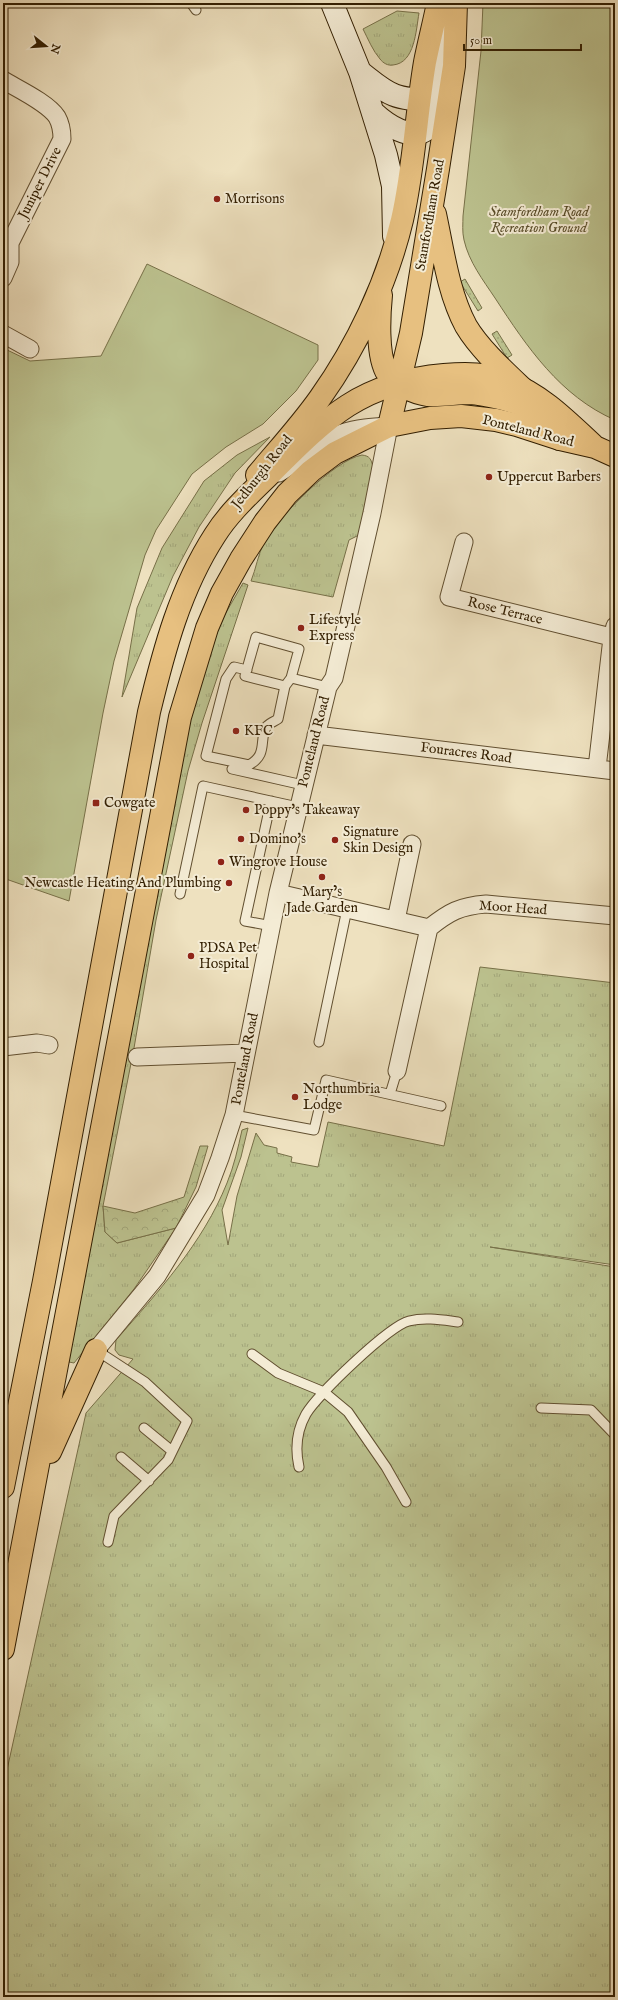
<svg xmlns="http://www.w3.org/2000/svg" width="618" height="2000" viewBox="0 0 618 2000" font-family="'IM FELL English',serif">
	<defs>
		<pattern id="grass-tufts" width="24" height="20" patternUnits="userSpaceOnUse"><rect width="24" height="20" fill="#bcc28f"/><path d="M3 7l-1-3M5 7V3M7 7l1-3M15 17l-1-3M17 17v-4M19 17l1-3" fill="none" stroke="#a2a67a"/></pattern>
		<pattern id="forest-crowns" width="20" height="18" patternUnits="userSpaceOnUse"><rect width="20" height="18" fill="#bcc28f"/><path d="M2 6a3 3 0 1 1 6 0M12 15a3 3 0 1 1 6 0" fill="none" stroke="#a2a67a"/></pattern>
		<pattern id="garden-dots" width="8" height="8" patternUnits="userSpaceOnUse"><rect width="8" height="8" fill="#bcc28f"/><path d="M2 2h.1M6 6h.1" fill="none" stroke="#a2a67a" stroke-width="1.8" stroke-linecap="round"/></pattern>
	</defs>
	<rect width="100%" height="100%" fill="#eee1bf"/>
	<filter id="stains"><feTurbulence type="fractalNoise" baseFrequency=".005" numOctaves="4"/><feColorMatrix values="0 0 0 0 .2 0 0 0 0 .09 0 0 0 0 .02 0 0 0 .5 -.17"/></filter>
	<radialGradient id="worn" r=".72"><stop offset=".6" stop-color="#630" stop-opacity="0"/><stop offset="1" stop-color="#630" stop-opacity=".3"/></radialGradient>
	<path fill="url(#grass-tufts)" stroke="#777048" d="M397,11L419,13C416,30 415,63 393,65C388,66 383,63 380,59C373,51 368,39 363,29Z
		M270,437L235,473L199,527L173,576L122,697L137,608L162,548L204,481L237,455Z
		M362,455C370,456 371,459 373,467L361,534L349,540L333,597L251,581C256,569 258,554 264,543C278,517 334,460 362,455Z
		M243,583L248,585L202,723L188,771L156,920L134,1048L103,1206L105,1232L117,1243L176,1228L134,1289L74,1363L69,1362L68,1356L190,717L220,623Z
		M480,967L615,983V1265L490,1247L615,1267V1997H3V1788L86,1413L133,1359L119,1355L115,1350L116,1340C158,1292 203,1243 227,1183C234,1166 238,1148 242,1130L248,1128L241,1157L222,1210L228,1245L237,1196L256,1133L264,1145L277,1148V1153L292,1157L291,1162L318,1167L328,1122L444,1146Z"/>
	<path fill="url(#forest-crowns)" stroke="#777048" d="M200,1146H208L196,1187L176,1228L117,1243L105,1232L103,1206L135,1213L184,1197Z"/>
	<path fill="#bcc28f" stroke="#777048" d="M483,3H615V420C560,396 527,347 495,298C483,280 469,262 464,240C462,232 463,223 463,216L481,51Z
		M147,264L318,345V360L296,391L263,424L226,447L192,474L156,530L145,555L114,661L103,713L69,901L3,878V348L30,361L101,356Z"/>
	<path fill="url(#garden-dots)" stroke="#777048" d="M465,279L482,308L478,311L460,282Z
		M497,331L512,355L507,358L492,334Z"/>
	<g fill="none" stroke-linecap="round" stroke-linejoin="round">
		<g stroke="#614f30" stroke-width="11">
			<path id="lane" d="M191,3L196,10
				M247,670L234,667L226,679L206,756L249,765C269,754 258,739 267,726C270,723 275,721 278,719L285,686L291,678L328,687
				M285,686L245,676L256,637L299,649L291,678
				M232,769L303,785
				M271,801L245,921L272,926
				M180,894L203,786L298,807
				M319,1042L347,909
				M390,1094L397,1071
				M234,1115L314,1130L326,1080L441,1106
				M96,1350L145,1382L187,1421L168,1460L114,1516L108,1542
				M252,1354L278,1373L324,1392L348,1412L386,1467L406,1502
				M541,1408L591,1410L615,1435
				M144,1428L172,1451
				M121,1457L149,1481
				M299,1467C295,1449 297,1430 306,1414C317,1395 389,1326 409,1321C425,1317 442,1320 458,1322"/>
		</g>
		<g stroke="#614f30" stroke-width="19">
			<path id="street" d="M3,80C18,89 48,103 57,117C61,124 62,131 62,139L10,243V262L3,278
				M3,334L30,349
				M464,542L449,597L615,638
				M316,735L615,771
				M597,768L612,638L615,626
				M278,893L429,928C449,912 460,906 486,904L615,916
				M396,920L412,844
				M3,1047L37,1043L49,1045
				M137,1057L246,1053
				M397,1071L429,928
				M96,1350L157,1276L206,1195L220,1158L234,1115L278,893L328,687L334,678L372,513L389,426C373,427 357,428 342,433C320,440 299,461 279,473"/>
		</g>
		<g stroke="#321e01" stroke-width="24">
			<path id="secondary" d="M332,3L360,72L386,155L393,186L394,236
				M360,72C371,80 381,90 394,95C408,101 425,97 436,109
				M374,113C386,124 411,142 427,129L433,106L441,42L450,3"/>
		</g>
		<g stroke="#321e01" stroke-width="24">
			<path id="primary" d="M435,214C443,251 448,292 466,326C479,348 503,370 522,388
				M381,295C379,315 377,353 386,371C393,384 414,393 428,395C442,396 456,393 470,393C484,394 511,400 524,406C538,412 549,428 560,439
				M389,426L411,333L438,169L454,66L456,3
				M257,475C278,450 301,425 320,398C357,346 387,283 402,220C414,168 416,115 425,62C429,42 434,23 438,3"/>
		</g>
		<g stroke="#321e01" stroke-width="24">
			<path id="highway" d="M50,1452L96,1350
				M3,1487L44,1281L149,712C164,650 180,589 215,535C230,511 252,492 272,472C327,417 362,382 444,375C466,373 487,373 508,382C542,395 568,422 594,446
				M3,1649L180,717L207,628L222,593L241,559L265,522L287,494L311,471L335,453L389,426L430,418L461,416L496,420L517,425L560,439L595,447L615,456"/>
		</g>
		<use href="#lane" stroke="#f4ecd5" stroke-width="9"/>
		<use href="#street" stroke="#f4ecd5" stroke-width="17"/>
		<use href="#secondary" stroke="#f4ecd5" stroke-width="22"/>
		<use href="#primary" stroke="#e7c080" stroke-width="22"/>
		<use href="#highway" stroke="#e7c080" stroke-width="22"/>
	</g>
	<g fill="#8f2418" stroke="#f4ecd5" stroke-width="1.5">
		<circle cx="217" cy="199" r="4"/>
		<circle cx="489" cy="477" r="4"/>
		<circle cx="301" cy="628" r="4"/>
		<circle cx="236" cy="731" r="4"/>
		<rect x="92" y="799" width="8" height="8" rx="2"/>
		<circle cx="246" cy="810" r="4"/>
		<circle cx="241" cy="839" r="4"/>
		<circle cx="335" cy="840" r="4"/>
		<circle cx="221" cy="862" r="4"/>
		<circle cx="322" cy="877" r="4"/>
		<circle cx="229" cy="883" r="4"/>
		<circle cx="191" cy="956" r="4"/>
		<circle cx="295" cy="1097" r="4"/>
	</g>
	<g text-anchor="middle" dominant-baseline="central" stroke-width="4" stroke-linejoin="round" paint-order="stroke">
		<g font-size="14" fill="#321e01" stroke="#f4ecd5">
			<text transform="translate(40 183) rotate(-63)">Juniper Drive</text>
			<text transform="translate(430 215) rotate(-80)">Stamfordham Road</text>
			<text transform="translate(528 431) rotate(14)">Ponteland Road</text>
			<text transform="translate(262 472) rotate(-52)">Jedburgh Road</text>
			<text transform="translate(505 611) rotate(14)">Rose Terrace</text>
			<text transform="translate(314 742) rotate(-76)">Ponteland Road</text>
			<text transform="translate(466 753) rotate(7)">Fouracres Road</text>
			<text transform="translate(513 908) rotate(4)">Moor Head</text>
			<text transform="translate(245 1059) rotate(-79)">Ponteland Road</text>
		</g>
		<g font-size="14" fill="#321e01" stroke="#f4ecd5" text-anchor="start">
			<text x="225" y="199">Morrisons</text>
			<text x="497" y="477">Uppercut Barbers</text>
			<text x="309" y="620">Lifestyle<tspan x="309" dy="16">Express</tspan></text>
			<text x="244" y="731">KFC</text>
			<text x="104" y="803">Cowgate</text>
			<text x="254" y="810">Poppy's Takeaway</text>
			<text x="343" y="832">Signature<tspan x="343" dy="16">Skin Design</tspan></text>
			<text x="249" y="839">Domino's</text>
			<text x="229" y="862">Wingrove House</text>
			<text x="221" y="883" text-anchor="end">Newcastle Heating And Plumbing</text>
			<text x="322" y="892" text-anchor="middle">Mary’s<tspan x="322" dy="16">Jade Garden</tspan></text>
			<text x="199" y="948">PDSA Pet<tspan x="199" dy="16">Hospital</tspan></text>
			<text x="303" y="1089">Northumbria<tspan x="303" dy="16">Lodge</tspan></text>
		</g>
		<g font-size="14" font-style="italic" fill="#5b4f2c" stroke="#f4ecd5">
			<text x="539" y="212">Stamfordham Road<tspan x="539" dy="16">Recreation Ground</tspan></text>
		</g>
	</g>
	<rect width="618" height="2000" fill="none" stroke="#eee1bf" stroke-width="16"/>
	<rect x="4" y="4" width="610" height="1992" fill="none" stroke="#321e01" stroke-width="2"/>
	<rect x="8" y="8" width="602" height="1984" fill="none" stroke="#321e01"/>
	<g transform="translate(46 46) rotate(107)" stroke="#f4ecd5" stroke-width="3" paint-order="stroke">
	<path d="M0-3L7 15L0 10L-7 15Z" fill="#321e01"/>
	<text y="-6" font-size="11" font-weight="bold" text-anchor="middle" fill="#321e01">N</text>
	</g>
	<path d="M464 44v6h117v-6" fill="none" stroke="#321e01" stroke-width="2"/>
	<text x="470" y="44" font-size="12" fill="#321e01" stroke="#f4ecd5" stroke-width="3" paint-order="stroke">50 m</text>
	<rect width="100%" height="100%" filter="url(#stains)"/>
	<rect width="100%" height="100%" fill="url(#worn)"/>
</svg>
